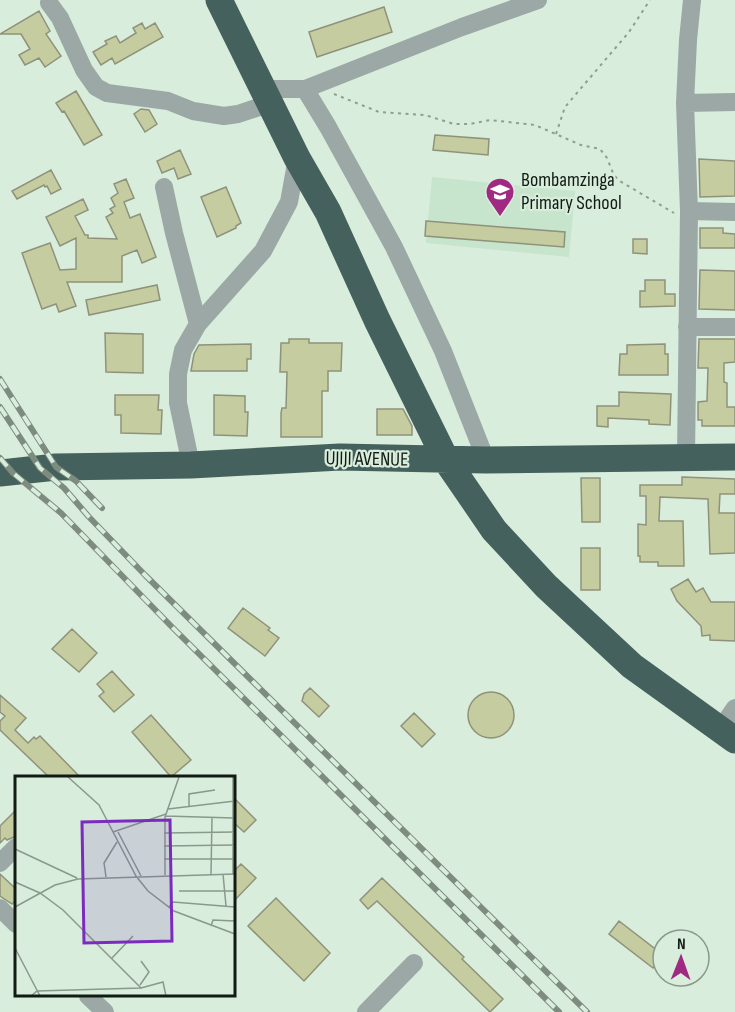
<svg xmlns="http://www.w3.org/2000/svg" width="735" height="1012" viewBox="0 0 735 1012" font-family="'Sofia Sans Condensed',sans-serif">
	<rect width="100%" height="100%" fill="#d8eddb"/>
	<path fill="#c7e4cc" d="M432,177L575,191L569,257L426,243Z"/>
	<path fill="#c5cda0" stroke="#8e927b" stroke-width="1.5" d="M384,7L392,32L317,57L309,32Z
		M39,11L50,31L46,34L61,56L45,67L39,58L25,65L19,55L30,49L21,34H0Z
		M142,23L145,29L155,23L163,37L115,64L112,58L101,65L93,52L107,44L105,41L116,36L120,43L136,33L133,28Z
		M76,91L102,135L84,145L64,111L62,112L56,103Z
		M141,109L149,110L157,124L145,132L134,114Z
		M435,135L489,139L488,155L433,150Z
		M180,150L191,174L178,179L174,168L162,173L157,161Z
		M699,159L735,161V196L700,197Z
		M51,170L61,189L51,194L47,186L45,187L44,185L17,199L12,191Z
		M126,179L134,198L124,202L130,218L140,214L156,257L142,263L137,250L122,256V282H67L76,306L59,312L56,304L42,309L22,253L50,243L60,270L76,269V238L60,246L46,217L83,199L88,210L75,216L85,235H88V238L117,239L106,217L113,213L110,209L115,206L111,198L118,193L114,184Z
		M226,187L241,223L236,226V228L217,237L201,197Z
		M426,221L565,232L564,247L425,236Z
		M700,228H723V233L735,234V248H700Z
		M633,239H647V254L633,253Z
		M700,270L735,271V310L699,309Z
		M645,280H665V294H675V306L640,307V291H645Z
		M157,285L160,300L89,315L86,300Z
		M105,333L143,334V373L106,372Z
		M289,339H309V343H342L341,371H328V391H322V437H281V413L282,408H286L287,372H280L281,343H289Z
		M699,339H735V362L724,363V382L727,383V407H735V426H702V420H698V402L707,401L708,368H698Z
		M251,344V359H247V371H191L194,354L199,345Z
		M665,344V354H668V375H619L620,354H627V345Z
		M619,392L671,394L670,425L649,424V420L608,418V427L597,426V406H619Z
		M115,395H159L158,410H162L161,434L121,433V415H115Z
		M214,395L245,396V412H248L247,436L214,435Z
		M377,409H403L412,426V435H377Z
		M682,477L735,479V494H720L719,513H735V553L710,554L708,499L660,497L659,521H683L684,566H658V562H640V556H638V524L646,525V496H640V485H682Z
		M581,478H600V522H582Z
		M581,548H600V590H581Z
		M688,579L696,592L703,588L711,602H735V641L710,640V635L702,636L701,626L677,601L671,589Z
		M243,608L270,628L268,630L279,638L265,656L228,628Z
		M72,629L97,653L79,672L52,649Z
		M112,671L134,695L114,712L99,696L104,692L97,684Z
		M310,688L329,706L319,717L302,701L304,694Z
		M468 715a23 23 0 1 1 46 0a23 23 0 1 1-46 0Z
		M0,695L26,718L15,730L28,743L34,737L36,739L40,736L81,778H50L0,730V721L5,716L0,712Z
		M414,713L435,734L422,747L401,726Z
		M151,715L191,760L171,777L132,732Z
		M234,798L256,820L244,832L234,823Z
		M16,810V836L7,840L5,838L0,843V826Z
		M241,864L256,878L234,901V871Z
		M0,874L16,889V900L12,904L0,896Z
		M382,878L464,957L462,959L503,999L490,1012L377,901L368,909L360,900Z
		M276,898L330,953L304,981L248,926Z
		M619,921L663,955L653,968L609,934Z"/>
	<g fill="none" stroke-linecap="round" stroke-linejoin="round">
		<path stroke="#8e9e90" stroke-width="2" stroke-dasharray="3 4.5" stroke-linecap="butt" d="M334,94L379,112L425,115L454,124H470L490,120L535,125L581,145L600,149L607,158L613,173L618,180L674,213
			M556,134L565,107L629,32L650,0"/>
		<path stroke="#9ba8a6" stroke-width="18" d="M49,3L60,18L84,70L96,87L107,93L168,101L193,111L224,116L238,114L271,103
			M264,89H305L462,27L538,0
			M305,89L328,127L394,247L443,351L486,460
			M685,103L735,102
			M164,187L174,233L198,324
			M689,211L735,212
			M687,327H735
			M686,458L689,211L685,103L688,40L692,0
			M191,465L178,403V374L183,350L198,324L263,251L289,202L297,158
			M719,731L735,708
			M0,863L16,847
			M0,908L16,924
			M88,996L105,1012
			M366,1012L414,963"/>
		<path stroke="#45615d" stroke-width="27" d="M219,0L297,158L328,212L377,320L446,460L494,530L546,586L632,666L735,740
			M0,473L56,467L191,465L340,457L486,460L735,457"/>
		<g stroke="#7d8c7f" stroke-width="6">
			<path id="rail" d="M0,379L56,467L76,481L102,508
				M0,407L40,468L64,488L89,517L145,575L587,1012
				M0,458L13,473L61,513L171,626L559,1012"/>
		</g>
		<use href="#rail" stroke="#d8eddb" stroke-width="4" stroke-dasharray="11" stroke-linecap="butt"/>
	</g>
	<defs>
		<g id="school-pin" transform="scale(1.5)"><path d="M0 17L-7.5 6A9.5 9.5 0 1 1 7.5 6Z" fill="#a02981" stroke="#d8eddb"/><path d="M0-5L7-2L0 1L-7-2ZM-4 1L0 2.5L4 1V4Q0 6-4 4Z" fill="#fff"/></g>
	</defs>
	<g fill-rule="evenodd">
		<use href="#school-pin" x="500" y="192"/>
	</g>
	<g text-anchor="middle" dominant-baseline="central" stroke-width="4.5" stroke-linejoin="round" paint-order="stroke">
		<g font-size="20" fill="#121a14" stroke="#d8eddb" text-anchor="start">
			<text x="521" y="180">Bombamzinga<tspan x="521" dy="23">Primary School</tspan></text>
		</g>
		<g font-size="20" fill="#121a14" stroke="#d8eddb">
			<text transform="translate(367 459) rotate(1)">UJIJI AVENUE</text>
		</g>
	</g>
	<g transform="translate(15 776)">
		<rect width="220" height="220" fill="#d8eddb"/>
		<path fill="none" stroke="#89998b" stroke-width="1.5" d="M53,1L84,29L121,100L133,115L159,135L220,158M218,1V98M174,31V18L200,14M153,33L220,25M150,40L219,42M98,56L151,38M103,56L126,100M149,57L220,56M149,70L220,69M0,73L62,102M149,83H220M196,98L197,42M208,98L211,130M150,99V41L164,1M91,101L89,87L102,66M0,106L25,117L48,134L126,212M164,115H220M0,131L40,109L63,103L220,98M154,131L158,126L220,131M196,150L198,144L220,145M0,172L25,220M97,182L118,160M125,209L134,196L126,185M16,220L22,215L126,212L148,206L151,220"/>
		<path fill="#7b2cbf" fill-opacity="0.15" stroke="#7b2cbf" stroke-width="3" d="M155,44L157,165L69,167L67,46Z"/>
		<rect width="220" height="220" fill="none" stroke="#121a14" stroke-width="3"/>
	</g>
	<g transform="translate(681 958) rotate(1)"><circle r="28" fill="#d8eddb" stroke="#89998b" stroke-width="1.5"/>
	<path d="M0-4.5L10 22L0 15L-10 22Z" fill="#a02981"/>
	<text y="-9" font-size="16" font-weight="bold" text-anchor="middle" fill="#121a14">N</text>
	</g>
</svg>
